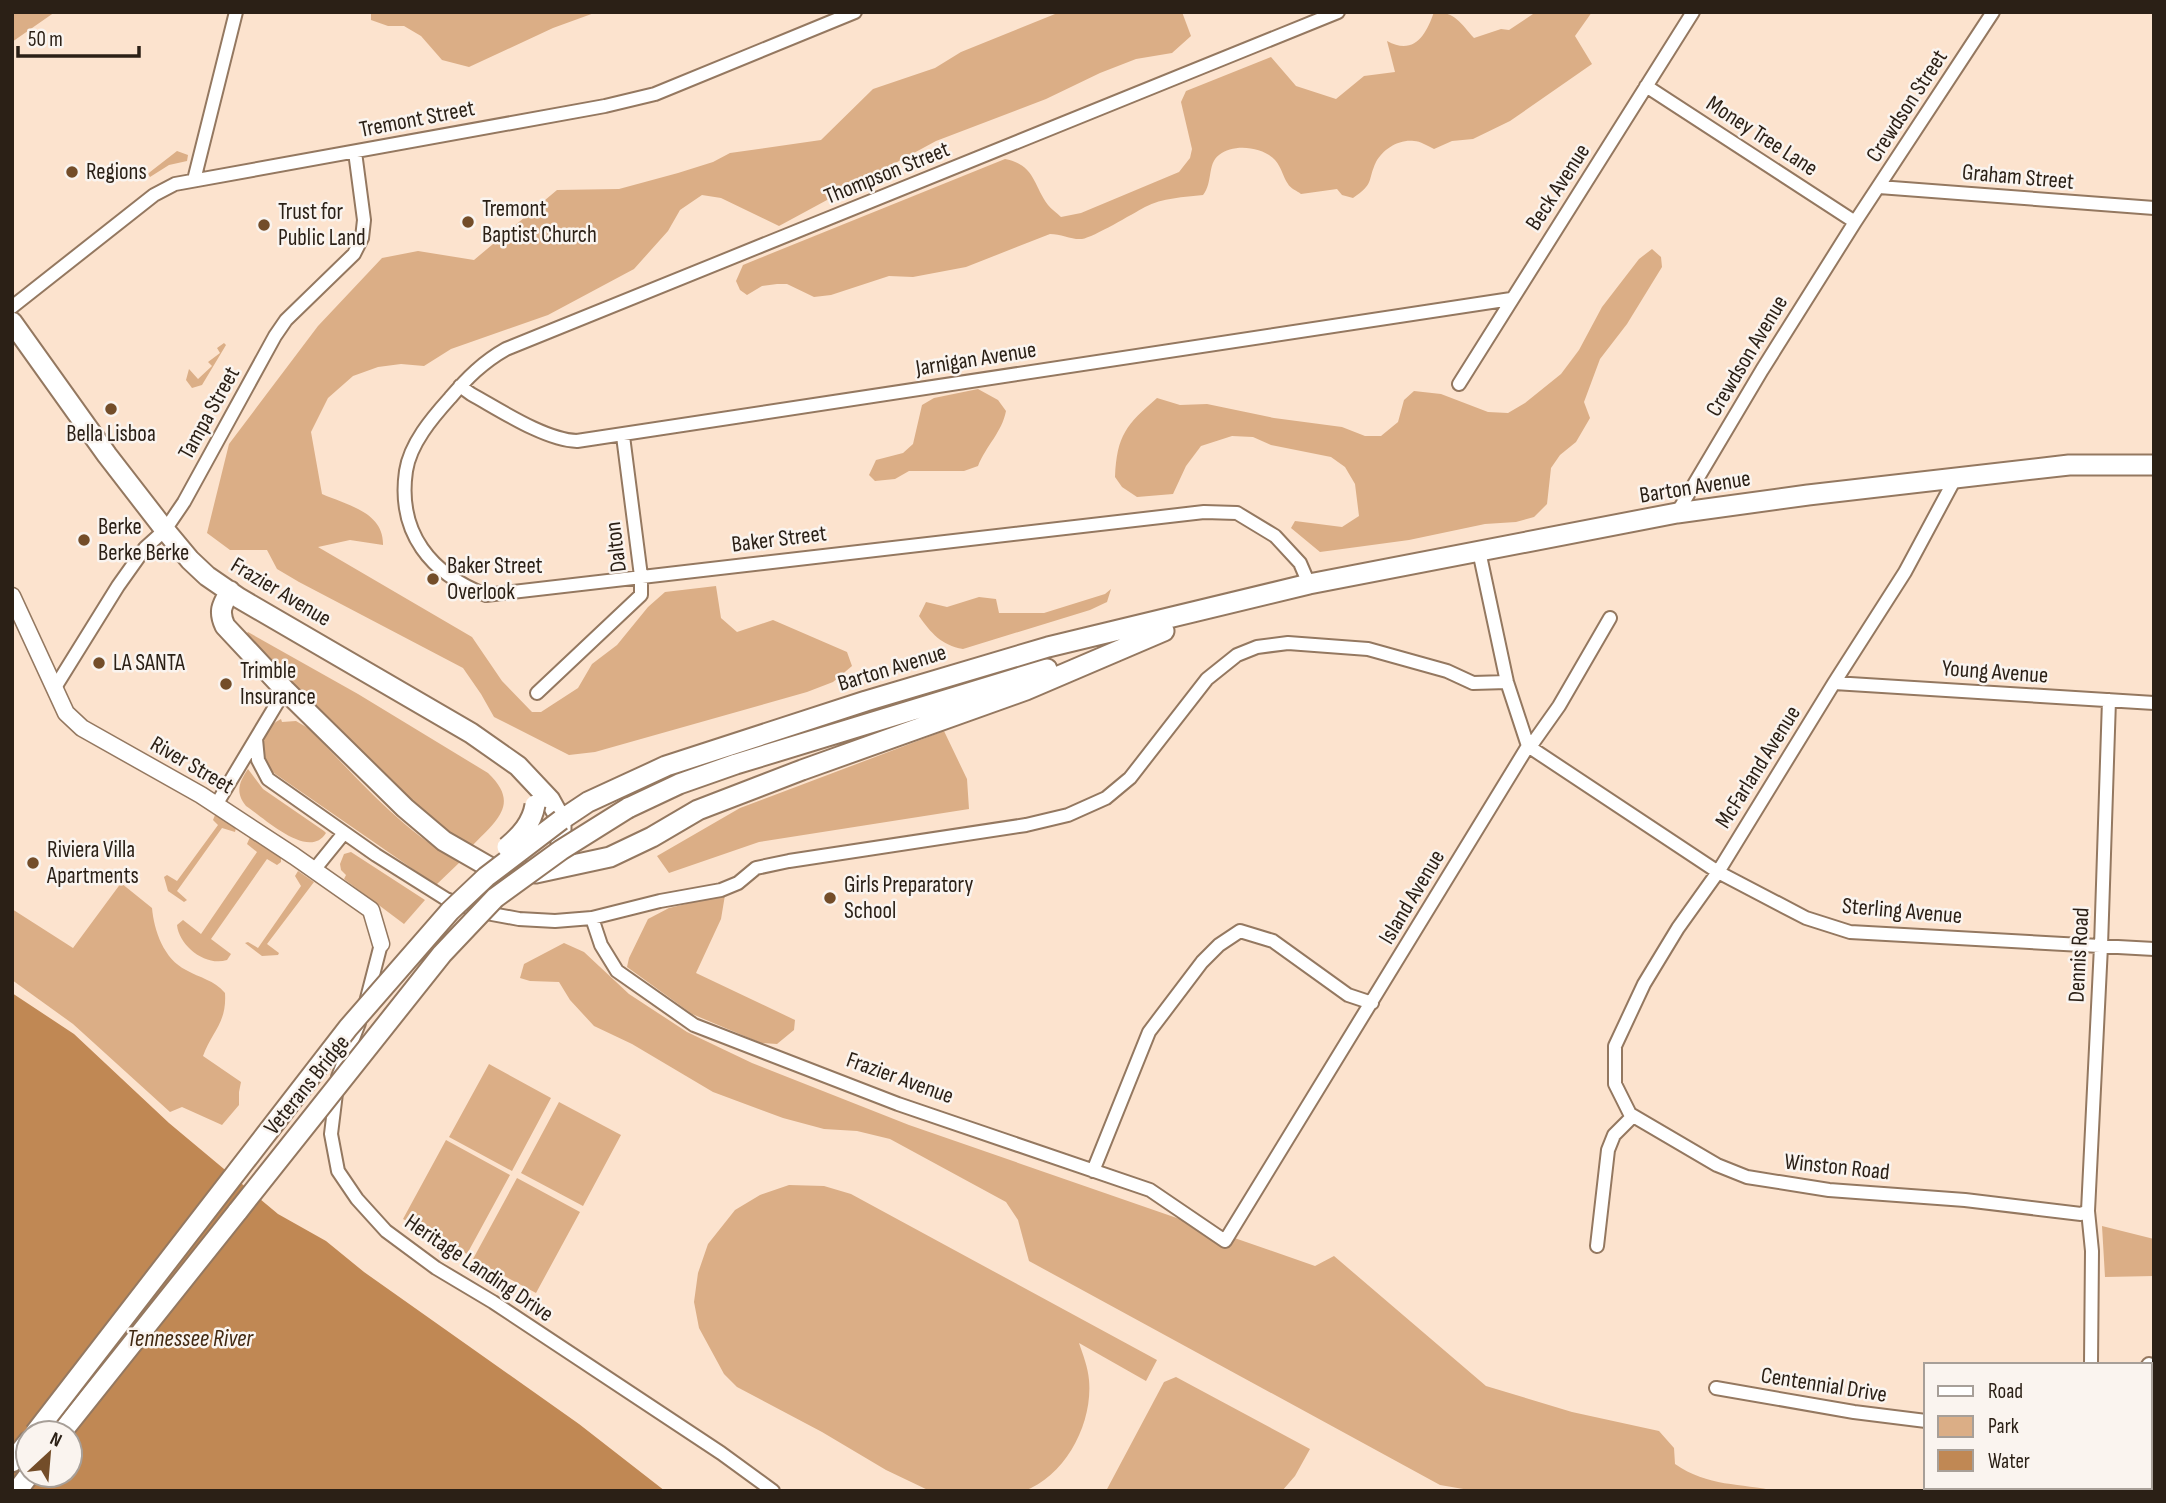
<svg xmlns="http://www.w3.org/2000/svg" width="2166" height="1503" viewBox="0 0 2166 1503" font-family="'Sofia Sans Condensed',sans-serif">
	<rect width="100%" height="100%" fill="#fce3ce"/>
	<path fill="#dbae86" d="M12,12H55L12,42Z
		M371,12H597L553,28L469,67L442,60L421,36L404,26H388L371,20Z
		M1060,12H1182L1191,36L1172,53L1136,59L1100,73L1046,99L936,141L779,226L721,198L702,195L680,210L668,231L634,269L548,315L451,349L424,366L401,364L378,367L353,376L328,398L311,432L322,494C347,505 384,512 383,545L350,540L318,547L472,637L502,681L532,712H541L578,688L592,664L617,645L648,607L665,592L716,586L721,618L737,632L773,620L847,652L852,666L833,682L807,692L595,752L569,755L494,717L481,694L463,668L299,582L277,569L267,550H230L207,533L229,444L318,326L382,258L418,251L474,260L557,190L619,189L678,173L713,162L730,153L821,140L873,89L935,68L961,52Z
		M1434,12C1456,12 1460,23 1474,38L1501,29L1509,30L1536,12H1592L1575,36L1592,64L1510,121L1473,139L1452,141L1434,149C1428,146 1420,141 1414,141C1399,139 1383,149 1376,162C1367,181 1375,183 1353,198L1342,195L1337,189L1301,194C1297,191 1290,188 1288,184C1283,177 1282,168 1275,160C1263,147 1234,143 1219,155C1207,164 1213,183 1203,195C1184,197 1162,198 1145,207C1132,214 1094,237 1082,239C1072,240 1061,234 1050,234L966,267L913,277L889,276L831,295L814,297L787,284H777L762,286L747,295L740,290L736,281L743,265L760,258L1005,159C1035,165 1033,185 1048,205C1051,209 1057,213 1061,217L1081,213L1179,172L1190,158L1192,149L1181,102L1186,91L1271,57L1296,86L1336,99L1364,76L1395,72L1387,41C1414,56 1426,35 1434,12Z
		M177,151L188,155L187,161L169,165L150,177L148,174L150,172Z
		M1652,249L1661,257L1662,267L1627,324L1600,359L1584,402L1590,418L1576,442L1560,455L1551,468L1547,504L1534,517L1516,522L1485,524L1409,540L1320,552L1291,528L1295,521L1342,527L1359,516L1355,484L1345,467L1331,457L1271,445L1253,437L1232,436L1201,446L1186,466L1173,494L1137,497L1122,487L1115,477C1117,435 1126,425 1157,398L1180,405L1207,404L1274,418L1342,427L1365,436H1381L1398,422L1404,400L1414,391L1441,394L1488,412L1508,413L1525,403L1561,374L1579,350L1602,307L1639,259Z
		M224,343L226,345L202,385L192,388L186,380L189,369L198,379L212,366L208,362L220,353L217,348Z
		M978,389L998,400L1006,411C1002,432 986,446 978,466L964,471H909L895,479L875,481L869,475L876,460L903,453L913,444L922,405L934,398Z
		M1111,589L1107,602L1090,610L963,649C941,645 931,633 919,616L926,602L947,607L979,597L996,599L999,613H1044L1105,594Z
		M248,632L358,694L488,773C521,804 496,821 472,846L446,831L425,813L244,636Z
		M281,719L282,722L296,721L308,728C355,775 401,831 460,862L436,885L271,771C258,753 259,730 281,719Z
		M944,731L967,779L969,809L759,842L669,873L657,856L740,808Z
		M248,769L263,789L324,831L326,833C309,861 264,818 246,806C235,793 239,782 248,769Z
		M215,815L236,828L235,832L222,828L177,891L187,900L184,902L168,891L164,877L167,875L177,881L218,825L213,820Z
		M250,837L281,858V862L277,865L267,859L211,939L231,954L227,960C206,967 179,946 177,925L183,920L201,934L257,852L247,844Z
		M351,852L425,900L404,924L344,879L346,875L341,870L340,864L344,854Z
		M298,871L314,882L267,944L279,953L278,955L262,956L245,943L248,942L258,948L301,886L295,876Z
		M121,883L152,908C154,931 164,959 186,970C200,978 214,980 225,993C227,1023 212,1031 203,1056L241,1082L239,1092V1105L222,1125L182,1107L170,1112L73,1024L12,980V909L73,948Z
		M725,895L721,919L696,973L795,1020L794,1030L777,1044L761,1043L692,1014L627,967L629,958L648,919L669,908Z
		M564,943L584,952L629,994L687,1032L752,1063L909,1125L1315,1266L1334,1256L1486,1386L1572,1412L1659,1431L1674,1448L1675,1464C1708,1487 1740,1483 1777,1491H1475L1440,1485L1029,1261L1018,1220L1006,1202L890,1139L857,1131L824,1129L783,1118L713,1092L632,1044L594,1026L570,1000L559,982L530,981L520,978L524,964Z
		M489,1064L551,1098L512,1171L449,1137Z
		M559,1102L621,1135L583,1206L521,1173Z
		M446,1140L510,1175L467,1254L403,1219Z
		M517,1178L580,1212L536,1293L473,1259Z
		M789,1185L824,1186L851,1194L1157,1360L1146,1381L1079,1343C1083,1355 1088,1367 1089,1380C1093,1423 1066,1476 1024,1491H930L886,1470L822,1432L737,1387L724,1374L699,1328L694,1302L698,1273L708,1244L735,1210L760,1195Z
		M2102,1226L2154,1239V1276L2105,1277Z
		M1176,1377L1310,1449L1295,1476L1282,1491H1106L1164,1382Z
		M2150,1386H2154V1491H2062L2064,1487H2150Z"/>
	<path fill="#c08854" fill-rule="evenodd" d="M12,993L74,1034L169,1123L278,1214L326,1241L364,1272L579,1424L665,1491H12ZM28,1433H70V1475H28Z"/>
	<g fill="none" stroke-linecap="round" stroke-linejoin="round">
		<g stroke="#947860" stroke-width="16">
			<path id="minor" d="M1646,86L1855,222
				M194,180L236,12
				M1879,187L2154,208
				M12,307L154,195L175,184L605,106L655,94L855,12
				M1459,384L1693,12
				M460,386L471,394C500,410 545,440 577,441L1511,299
				M1956,477L1905,572L1834,683L1718,872L1678,928L1644,984L1615,1046V1084L1630,1114L1717,1165L1747,1177L1829,1190L1965,1200L2081,1214L2088,1211
				M1677,513L1762,370L1855,222L1993,12
				M1309,584L1300,563L1275,536L1237,513L1204,512L486,595C431,574 397,533 406,471C410,444 432,418 450,398C467,378 483,362 506,349L1338,12
				M1834,683L2154,703
				M54,689L118,586L145,548L165,530L184,502L275,336L286,320L354,254L362,238L364,220L355,152
				M537,693L641,595V576L623,436
				M256,739L258,760L268,779L376,855L446,899L481,912L519,919L555,921L592,918L660,901L721,890L738,883L756,868L789,861L1026,825L1068,815L1106,798L1130,778L1207,679L1237,655L1257,647L1288,643L1368,649L1447,671L1473,683L1507,682
				M1528,746L1718,872L1806,918L1850,932L2154,949
				M1530,747L1559,706L1610,618
				M216,805L285,690
				M314,870L344,833
				M592,918L601,945L617,971L694,1025L898,1104L1150,1190L1225,1241L1528,746L1507,682L1479,551
				M365,1006L381,944
				M359,1023L338,1077L331,1134L338,1171L357,1199L386,1231L436,1268L493,1302L721,1453L773,1491
				M1093,1171L1149,1032L1202,962L1219,945L1240,931L1273,941L1348,995L1372,1003
				M1597,1246L1608,1150L1614,1135L1633,1116
				M2091,1365L2092,1251L2088,1211L2101,946L2109,700
				M2148,1365L2149,1364
				M1716,1388L1854,1412L1926,1421
				M1999,1487V1491
				M2055,1491L2057,1487"/>
		</g>
		<g stroke="#947860" stroke-width="19">
			<path id="tertiary" d="M12,596L66,713L82,728L201,795L294,856L371,910L381,944"/>
		</g>
		<g stroke="#947860" stroke-width="23">
			<path id="primary" d="M12,322L107,455L165,530L190,560L207,576L239,598L471,733L518,766L550,800L561,820V850
				M230,591C222,605 218,611 225,626L285,690L405,808L444,841L491,868L536,873L610,857L652,837L698,810L802,770L1026,690L1164,631
				M628,808L679,784L736,764L1047,669
				M561,820L588,802L666,766L866,701L1048,647L1309,584L1677,513L1808,495L2069,465H2154
				M61,1433L238,1211
				M12,1462L28,1442
				M17,1491L29,1475"/>
		</g>
		<use href="#minor" stroke="#fff" stroke-width="12"/>
		<use href="#tertiary" stroke="#fff" stroke-width="16"/>
		<use href="#primary" stroke="#fff" stroke-width="19"/>
		<g stroke="#947860" stroke-width="23" stroke-linecap="butt">
			<path id="primary-bridge" d="M507,847C521,835 532,823 535,805
				M238,1211L442,954L495,898L561,850L628,808
				M35,1433L348,1028L450,911L486,877L561,820"/>
		</g>
		<use href="#primary-bridge" stroke="#fff" stroke-width="19"/>
	</g>
	<g fill="#734d29" stroke="#faf4ef" stroke-width="2.5">
		<circle cx="72" cy="172" r="7"/>
		<circle cx="468" cy="222" r="7"/>
		<circle cx="264" cy="225" r="7"/>
		<circle cx="111" cy="409" r="7"/>
		<circle cx="84" cy="540" r="7"/>
		<circle cx="433" cy="579" r="7"/>
		<circle cx="99" cy="663" r="7"/>
		<circle cx="226" cy="684" r="7"/>
		<circle cx="33" cy="863" r="7"/>
		<circle cx="830" cy="898" r="7"/>
	</g>
	<g text-anchor="middle" dominant-baseline="central" stroke-width="5" stroke-linejoin="round" paint-order="stroke">
		<g font-size="23" fill="#2b2016" stroke="#faf4ef">
			<text transform="translate(1907 106) rotate(-57)">Crewdson Street</text>
			<text transform="translate(417 119) rotate(-11)">Tremont Street</text>
			<text transform="translate(1762 136) rotate(33)">Money Tree Lane</text>
			<text transform="translate(887 173) rotate(-22)">Thompson Street</text>
			<text transform="translate(2018 177) rotate(5)">Graham Street</text>
			<text transform="translate(1558 187) rotate(-57)">Beck Avenue</text>
			<text transform="translate(1747 356) rotate(-59)">Crewdson Avenue</text>
			<text transform="translate(976 359) rotate(-9)">Jarnigan Avenue</text>
			<text transform="translate(209 413) rotate(-61)">Tampa Street</text>
			<text transform="translate(1695 487) rotate(-9)">Barton Avenue</text>
			<text transform="translate(779 539) rotate(-7)">Baker Street</text>
			<text transform="translate(616 547) rotate(-97)">Dalton</text>
			<text transform="translate(281 592) rotate(31)">Frazier Avenue</text>
			<text transform="translate(892 668) rotate(-17)">Barton Avenue</text>
			<text transform="translate(1995 672) rotate(4)">Young Avenue</text>
			<text transform="translate(192 765) rotate(30)">River Street</text>
			<text transform="translate(1758 767) rotate(-58)">McFarland Avenue</text>
			<text transform="translate(1412 897) rotate(-59)">Island Avenue</text>
			<text transform="translate(1902 911) rotate(5)">Sterling Avenue</text>
			<text transform="translate(2079 955) rotate(-87)">Dennis Road</text>
			<text transform="translate(900 1078) rotate(20)">Frazier Avenue</text>
			<text transform="translate(307 1085) rotate(-51)">Veterans Bridge</text>
			<text transform="translate(1837 1167) rotate(6)">Winston Road</text>
			<text transform="translate(479 1268) rotate(34)">Heritage Landing Drive</text>
			<text transform="translate(1824 1385) rotate(9)">Centennial Drive</text>
		</g>
		<g font-size="23" fill="#2b2016" stroke="#faf4ef" text-anchor="start">
			<text x="86" y="172">Regions</text>
			<text x="482" y="209">Tremont<tspan x="482" dy="26">Baptist Church</tspan></text>
			<text x="278" y="212">Trust for<tspan x="278" dy="26">Public Land</tspan></text>
			<text x="111" y="434" text-anchor="middle">Bella Lisboa</text>
			<text x="98" y="527">Berke<tspan x="98" dy="26">Berke Berke</tspan></text>
			<text x="447" y="566">Baker Street<tspan x="447" dy="26">Overlook</tspan></text>
			<text x="113" y="663">LA SANTA</text>
			<text x="240" y="671">Trimble<tspan x="240" dy="26">Insurance</tspan></text>
			<text x="47" y="850">Riviera Villa<tspan x="47" dy="26">Apartments</tspan></text>
			<text x="844" y="885">Girls Preparatory<tspan x="844" dy="26">School</tspan></text>
		</g>
		<g font-size="24" font-style="italic" fill="#402811" stroke="#faf4ef">
			<text x="190" y="1338">Tennessee River</text>
		</g>
	</g>
	<rect width="2166" height="1503" fill="none" stroke="#2b2016" stroke-width="28"/>
	<rect x="1924" y="1363" width="228" height="126" fill="#faf4ef" stroke="#a79f98" stroke-width="2"/>
	<rect x="1938" y="1386" width="35" height="10" fill="#ffffff" stroke="#a79f98" stroke-width="2"/>
	<text x="1988" y="1398" font-size="21" fill="#2b2016">Road</text>
	<rect x="1938" y="1416" width="35" height="21" fill="#dbae86" stroke="#a79f98" stroke-width="2"/>
	<text x="1988" y="1433" font-size="21" fill="#2b2016">Park</text>
	<rect x="1938" y="1450" width="35" height="21" fill="#c08854" stroke="#a79f98" stroke-width="2"/>
	<text x="1988" y="1468" font-size="21" fill="#2b2016">Water</text>
	<g transform="translate(49 1454) rotate(26)"><circle r="33" fill="#faf4ef" stroke="#a79f98" stroke-width="2"/>
	<path d="M0-5L12 26L0 18L-12 26Z" fill="#734d29"/>
	<text y="-10" font-size="19" font-weight="bold" text-anchor="middle" fill="#2b2016">N</text>
	</g>
	<path d="M18 46v10h121v-10" fill="none" stroke="#2b2016" stroke-width="3.5"/>
	<text x="28" y="46" font-size="21" fill="#2b2016" stroke="#faf4ef" stroke-width="5" paint-order="stroke">50 m</text>
</svg>
